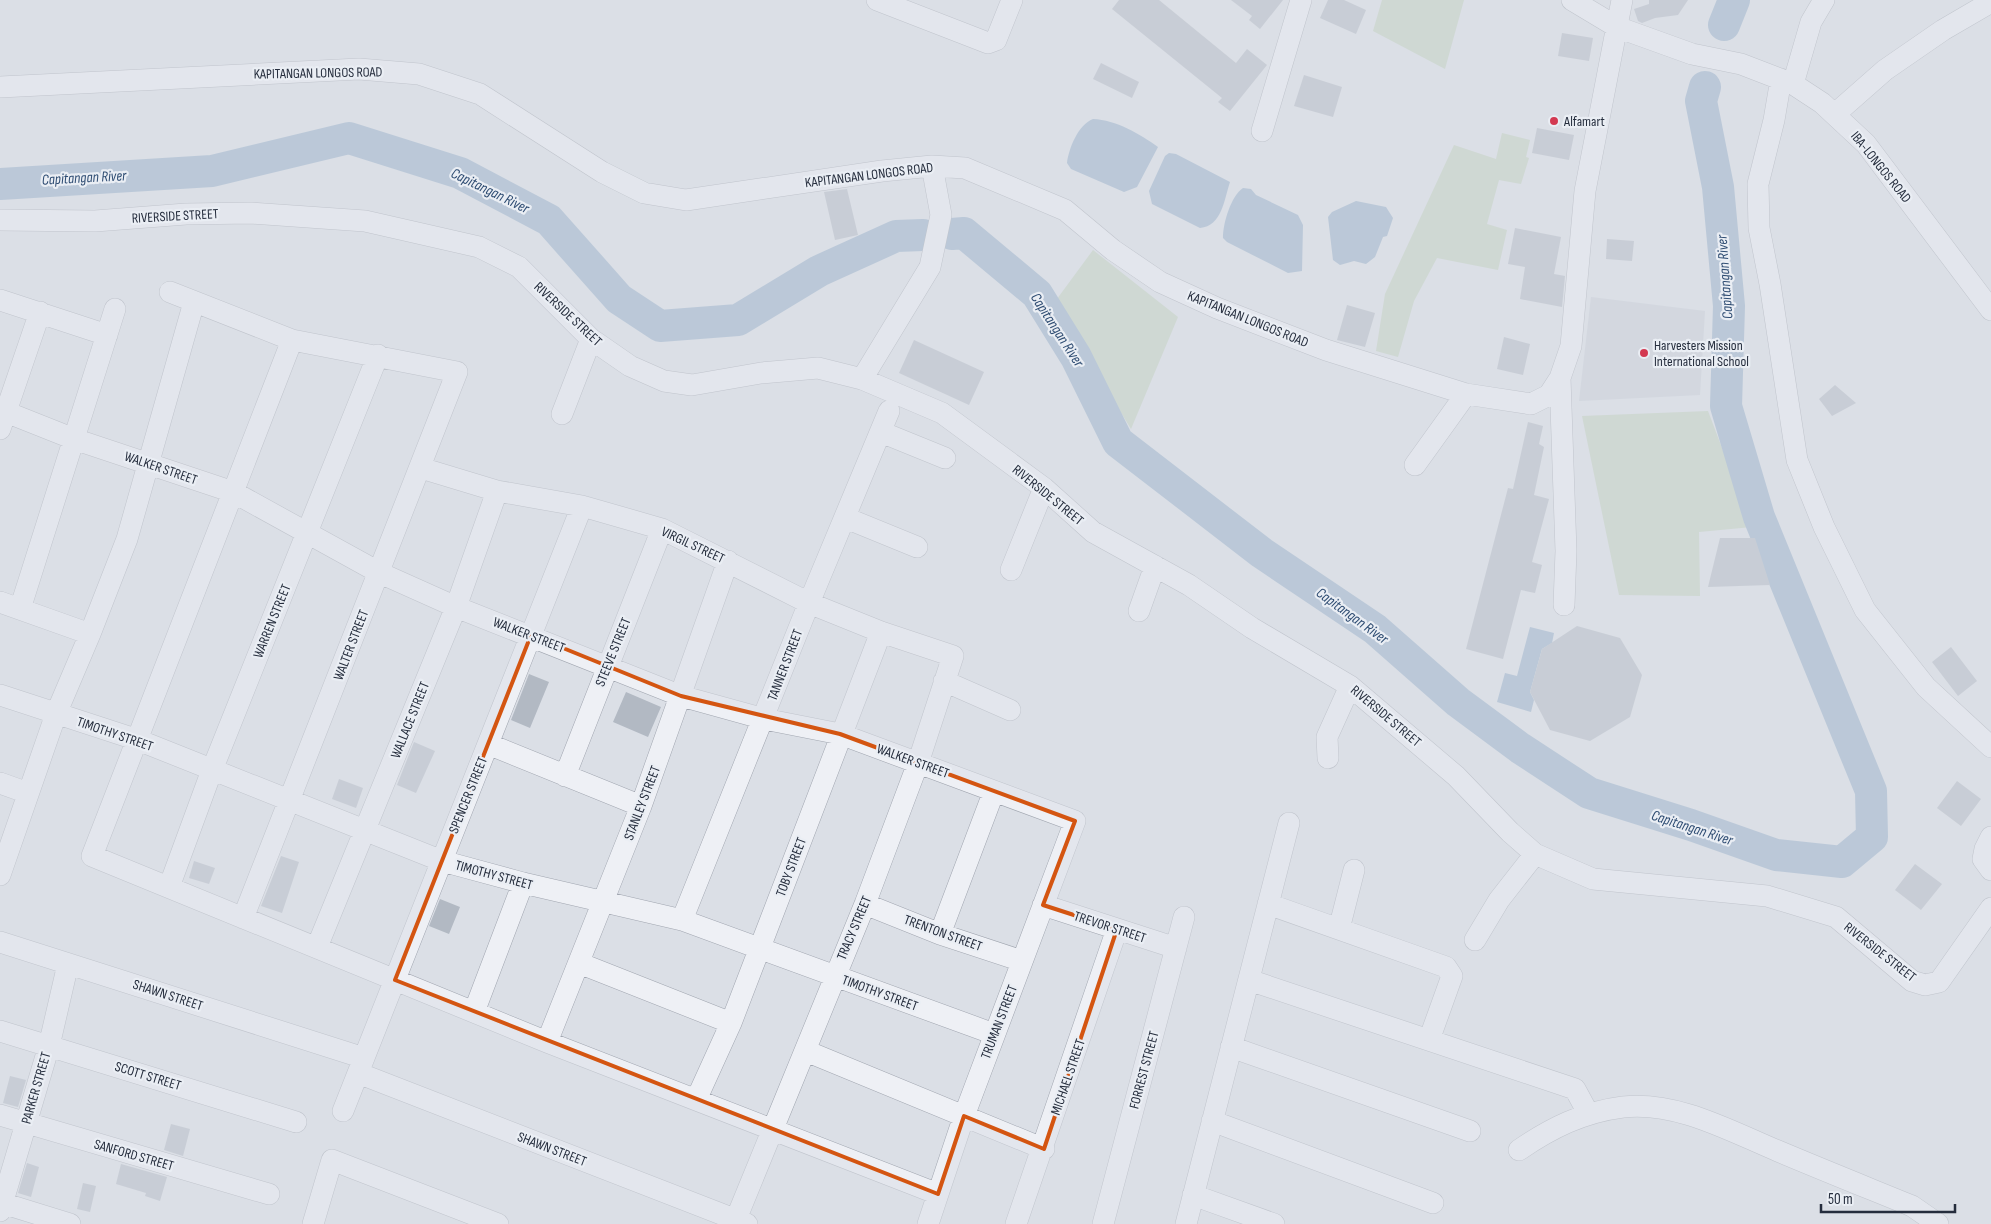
<svg xmlns="http://www.w3.org/2000/svg" width="1991" height="1224" viewBox="0 0 1991 1224" font-family="'Sofia Sans Condensed',sans-serif">
	<rect width="100%" height="100%" fill="#dbdfe6"/>
	<path fill="#c9cfd8" d="M1591,297L1705,311L1700,395L1579,401Z"/>
	<path fill="#c1d1bc" d="M1382,0H1464L1445,69L1373,31Z
		M1502,133L1530,140L1526,157L1529,158L1521,184L1499,180L1487,224L1507,230L1498,270L1437,258L1414,301L1398,357L1376,351L1385,294L1454,145L1496,159Z
		M1093,250L1178,317L1131,429L1054,303Z
		M1708,411L1752,527L1699,532L1700,596L1619,595L1582,416Z"/>
	<path fill="#94aec8" d="M1093,119C1116,120 1140,134 1158,147L1137,187L1124,192L1071,169L1067,163C1069,148 1078,125 1093,119Z
		M1169,153L1176,154L1230,182C1224,200 1222,226 1200,228L1152,204L1149,191L1165,156Z
		M1243,188L1251,189L1256,195L1298,215L1303,225L1302,271L1288,273L1227,242L1223,238C1223,223 1231,196 1243,188Z
		M1356,201L1386,207L1393,218L1387,236L1383,237L1375,257L1366,264L1354,261L1340,265L1333,260L1328,217L1332,212Z
		M1530,627L1554,633L1552,643L1542,649L1530,692L1534,700L1531,712L1497,702L1505,673L1517,676Z"/>
	<g fill="none" stroke-linecap="round" stroke-linejoin="round">
		<path stroke="#94aec8" stroke-width="32" d="M1724,25L1734,0
			M0,184L212,171L349,138L460,173L549,220L619,299L660,326L738,320L819,271L896,236L923,235
			M952,234L964,233L1037,294L1076,357L1118,442L1262,553L1375,629L1458,702L1520,748L1589,793L1691,825L1776,855L1842,862L1872,837L1871,791L1759,517L1726,406L1729,306L1718,187L1701,101L1705,87"/>
	</g>
	<path fill="#b2b9c3" d="M1119,0H1159L1236,63L1247,49L1267,65L1230,111L1218,102L1222,98L1112,9Z
		M1231,0H1283L1260,29L1249,20L1252,16Z
		M1328,0H1344L1366,10L1356,34L1320,18Z
		M1649,0H1688L1678,15L1655,18L1642,23L1638,21L1634,9L1649,4Z
		M1562,33L1593,38L1589,61L1558,56Z
		M1101,63L1139,82L1132,98L1093,79Z
		M1304,75L1342,87L1333,117L1294,106Z
		M1537,128L1574,135L1569,160L1532,153Z
		M847,189L858,235L835,240L824,192Z
		M1515,228L1561,237L1554,274L1565,276L1562,307L1520,299L1525,267L1508,264Z
		M1607,239L1634,241L1632,261L1606,259Z
		M1347,305L1375,313L1365,347L1337,340Z
		M1504,337L1530,344L1523,375L1497,369Z
		M914,340L984,372L969,405L899,373Z
		M1835,385L1856,403L1832,416L1819,399Z
		M1528,422L1543,426L1539,444L1544,447L1534,495L1549,499L1532,562L1542,565L1535,593L1521,590L1503,659L1466,649L1508,488L1513,489Z
		M1720,538H1755L1770,585L1708,587Z
		M1577,626L1620,638L1642,675L1630,717L1590,741L1550,730L1530,692L1542,649Z
		M1951,647L1977,681L1958,696L1932,662Z
		M529,674L549,682L530,728L511,720Z
		M626,692L661,707L648,737L613,722Z
		M414,742L435,751L416,793L397,785Z
		M339,779L363,788L356,808L332,799Z
		M1957,781L1981,799L1961,826L1937,808Z
		M281,856L299,862L282,913L261,906Z
		M194,861L215,868L209,884L189,878Z
		M1915,864L1942,884L1921,910L1895,890Z
		M440,899L460,907L449,934L429,926Z
		M10,1076L26,1080L18,1107L3,1103Z
		M171,1124L190,1129L183,1156L164,1150Z
		M27,1163L39,1167L31,1197L18,1193Z
		M121,1164L167,1177L160,1201L145,1196L146,1193L116,1184Z
		M83,1183L96,1186L90,1212L77,1209Z"/>
	<g fill="none" stroke-linecap="round" stroke-linejoin="round">
		<g stroke="#a1a6b0" stroke-width="22">
			<path id="minor" d="M877,0L988,43L996,40L1012,0
				M1572,0L1617,27L1692,54L1741,64L1793,84L1822,103L1866,144L1991,310
				M1781,79L1774,120L1758,184L1759,228L1770,284L1797,460L1824,527L1865,610L1926,687L1991,747
				M1793,84L1811,22L1824,0
				M0,87L359,69L419,74L480,94L602,172L644,193L686,200L882,171L932,166L965,168L1065,210L1113,250L1160,282L1217,308L1326,350L1466,394L1531,404L1549,395L1560,378L1571,346L1585,191L1622,0
				M1835,114L1885,70L1943,30L1991,2
				M1262,131L1301,0
				M0,220L95,221L186,214L251,213L365,221L479,247L519,267L591,339L630,366L664,381L692,385L761,373L818,368L862,379L942,413L1044,488L1093,532L1189,585L1252,628L1350,686L1456,776L1510,832L1535,854L1593,879L1767,896L1836,917L1912,981L1925,985L1939,982L1991,908
				M170,292L292,340L457,372L243,918
				M0,300L107,335
				M292,340L92,856L547,1042L938,1194
				M1560,378L1566,551L1564,605
				M862,379L930,267L941,215L932,166
				M0,407L6,412L74,439L233,492L380,573L456,607L681,696L764,719L840,734L1075,821L964,1116L928,1224
				M562,414L591,339
				M0,429L40,312
				M881,432L945,458
				M1415,465L1466,394
				M421,468L497,491L582,506L662,529L809,603L881,632L953,656L918,763L865,904L734,1224
				M846,518L917,547
				M1011,570L1044,488
				M0,602L90,634
				M20,609L115,309
				M1139,611L1155,566
				M944,681L1010,710
				M0,695L138,740L442,861L523,883L682,920L994,1034
				M488,744L641,806
				M1328,758L1327,737L1350,686
				M565,776L662,529
				M0,783L28,793
				M1991,837L1985,849L1983,859L1991,870
				M0,875L56,714L90,634L127,539L194,302
				M169,887L212,770L378,355
				M865,904L940,934L1022,961
				M1268,904L1446,967L1452,976L1429,1040
				M1043,905L1176,948
				M682,920L809,603L889,411
				M1339,929L1354,870
				M940,934L994,791
				M1475,940L1499,900L1535,854
				M0,942L364,1058
				M317,947L456,607L497,491
				M579,963L731,1023
				M1249,980L1575,1089L1588,1113
				M474,1012L523,883
				M0,1031L296,1122
				M547,1042L641,806L728,561
				M1231,1047L1470,1131
				M806,1051L1044,1149
				M358,1073L747,1224
				M696,1100L731,1023L881,632
				M343,1111L582,506
				M0,1115L269,1194
				M1212,1121L1433,1203
				M1519,1150C1551,1128 1583,1112 1623,1107C1677,1101 1730,1131 1778,1151C1823,1170 1868,1188 1912,1206L1938,1224
				M1193,1195L1274,1224
				M2,1203L70,1224
				M0,1211L49,1046L68,964
				M313,1224L332,1160L498,1224
				M1016,1224L1117,929
				M1103,1224L1184,917
				M1186,1224L1289,823"/>
		</g>
		<use href="#minor" stroke="#eef0f5" stroke-width="21"/>
	</g>
	<path d="M0 0H1991V1224H0ZM531,635L681,696L840,734L1075,821L1043,905L1117,929L1044,1149L964,1116L938,1194L395,980Z" fill="#dbdfe6" fill-opacity=".55" fill-rule="evenodd"/>
	<path fill="none" stroke="#d45511" stroke-width="4" stroke-linejoin="round" d="M531,635L681,696L840,734L1075,821L1043,905L1117,929L1044,1149L964,1116L938,1194L395,980Z"/>
	<g fill="#d33951" stroke="#eaeef4" stroke-width="2">
		<circle cx="1554" cy="121" r="5"/>
		<circle cx="1644" cy="353" r="5"/>
	</g>
	<g text-anchor="middle" dominant-baseline="central" stroke-width="4.5" stroke-linejoin="round" paint-order="stroke">
		<g font-size="14" fill="#252d3d" stroke="#eaeef4">
			<text transform="translate(318 73) rotate(-1)">KAPITANGAN LONGOS ROAD</text>
			<text transform="translate(1881 167) rotate(51)">IBA-LONGOS ROAD</text>
			<text transform="translate(869 175) rotate(-7)">KAPITANGAN LONGOS ROAD</text>
			<text transform="translate(175 216) rotate(-3)">RIVERSIDE STREET</text>
			<text transform="translate(568 314) rotate(43)">RIVERSIDE STREET</text>
			<text transform="translate(1248 319) rotate(22)">KAPITANGAN LONGOS ROAD</text>
			<text transform="translate(161 468) rotate(19)">WALKER STREET</text>
			<text transform="translate(1048 495) rotate(39)">RIVERSIDE STREET</text>
			<text transform="translate(693 545) rotate(25)">VIRGIL STREET</text>
			<text transform="translate(272 621) rotate(-68)">WARREN STREET</text>
			<text transform="translate(529 635) rotate(21)">WALKER STREET</text>
			<text transform="translate(351 645) rotate(-69)">WALTER STREET</text>
			<text transform="translate(613 652) rotate(-68)">STEEVE STREET</text>
			<text transform="translate(785 665) rotate(-69)">TANNER STREET</text>
			<text transform="translate(1386 716) rotate(40)">RIVERSIDE STREET</text>
			<text transform="translate(410 720) rotate(-68)">WALLACE STREET</text>
			<text transform="translate(115 734) rotate(19)">TIMOTHY STREET</text>
			<text transform="translate(913 761) rotate(20)">WALKER STREET</text>
			<text transform="translate(468 795) rotate(-68)">SPENCER STREET</text>
			<text transform="translate(642 803) rotate(-69)">STANLEY STREET</text>
			<text transform="translate(791 867) rotate(-69)">TOBY STREET</text>
			<text transform="translate(494 875) rotate(15)">TIMOTHY STREET</text>
			<text transform="translate(1110 927) rotate(18)">TREVOR STREET</text>
			<text transform="translate(854 928) rotate(-67)">TRACY STREET</text>
			<text transform="translate(943 933) rotate(20)">TRENTON STREET</text>
			<text transform="translate(1880 952) rotate(38)">RIVERSIDE STREET</text>
			<text transform="translate(880 993) rotate(20)">TIMOTHY STREET</text>
			<text transform="translate(168 995) rotate(18)">SHAWN STREET</text>
			<text transform="translate(999 1022) rotate(-69)">TRUMAN STREET</text>
			<text transform="translate(1144 1070) rotate(-75)">FORREST STREET</text>
			<text transform="translate(148 1076) rotate(17)">SCOTT STREET</text>
			<text transform="translate(1068 1077) rotate(-71)">MICHAEL STREET</text>
			<text transform="translate(36 1088) rotate(-74)">PARKER STREET</text>
			<text transform="translate(552 1149) rotate(21)">SHAWN STREET</text>
			<text transform="translate(134 1155) rotate(16)">SANFORD STREET</text>
		</g>
		<g font-size="14" fill="#252d3d" stroke="#eaeef4" text-anchor="start">
			<text x="1564" y="121">Alfamart</text>
			<text x="1654" y="345">Harvesters Mission<tspan x="1654" dy="16">International School</tspan></text>
		</g>
		<g font-size="15" font-style="italic" fill="#2e4c72" stroke="#eaeef4">
			<text transform="translate(84 178) rotate(-3)">Capitangan River</text>
			<text transform="translate(490 191) rotate(26)">Capitangan River</text>
			<text transform="translate(1725 277) rotate(-94)">Capitangan River</text>
			<text transform="translate(1057 330) rotate(57)">Capitangan River</text>
			<text transform="translate(1352 616) rotate(36)">Capitangan River</text>
			<text transform="translate(1692 828) rotate(18)">Capitangan River</text>
		</g>
	</g>
	<path d="M1821 1204v8h134v-8" fill="none" stroke="#252d3d" stroke-width="2.5"/>
	<text x="1828" y="1204" font-size="15" fill="#252d3d" stroke="#eaeef4" stroke-width="4" paint-order="stroke">50 m</text>
</svg>
